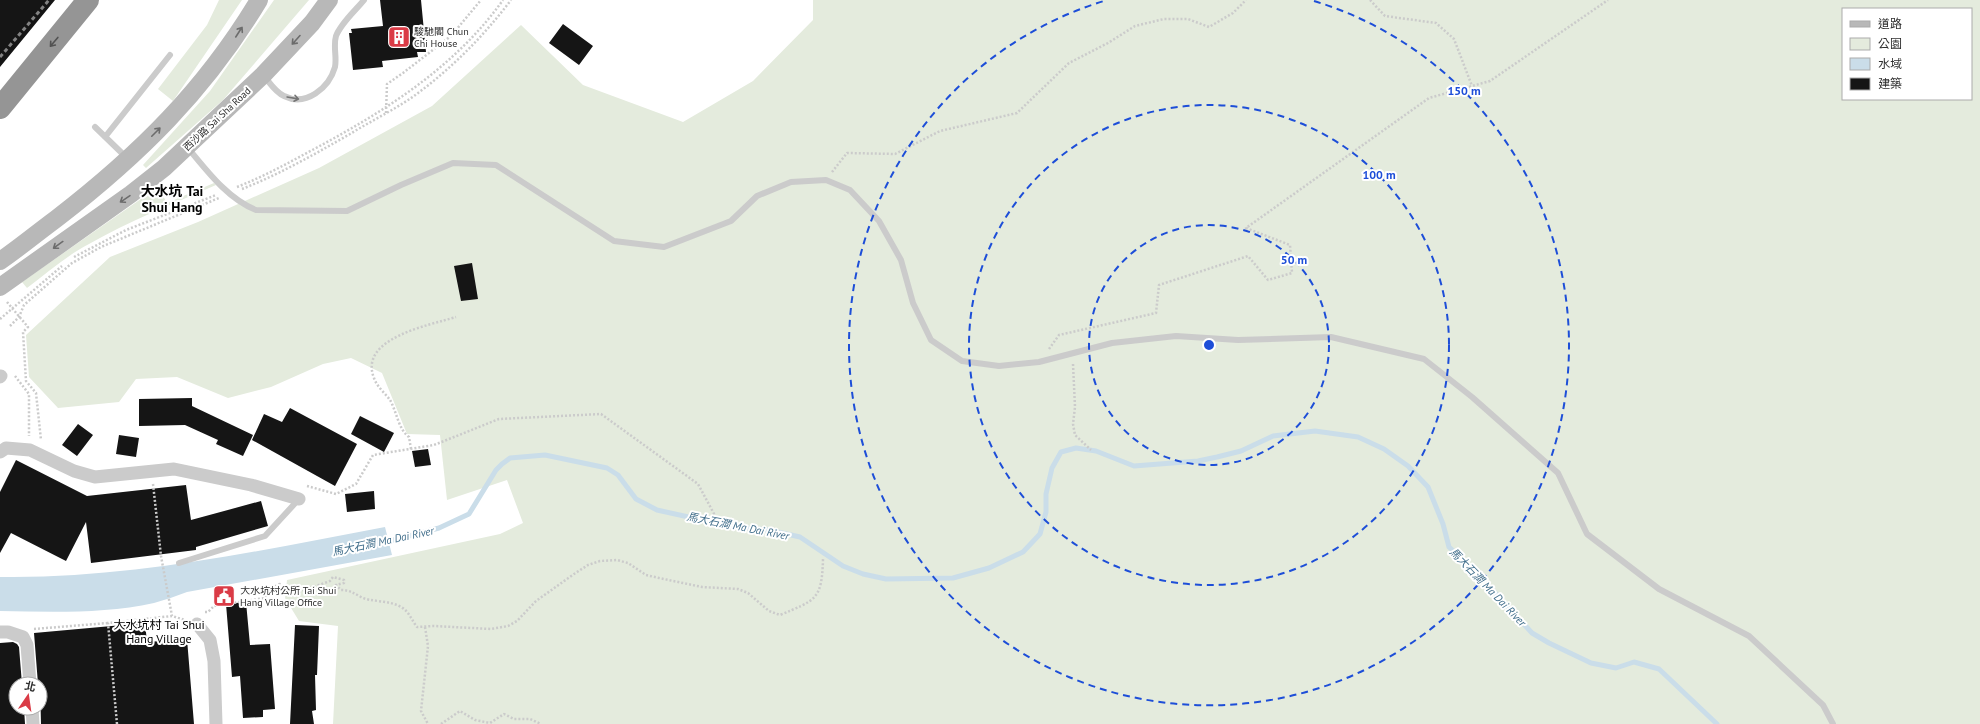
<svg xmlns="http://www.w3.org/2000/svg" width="1980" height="724" viewBox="0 0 1980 724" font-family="'PT Sans','Noto Sans TC',sans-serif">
	<rect width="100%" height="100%" fill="#fff"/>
	<path fill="#e4ebdd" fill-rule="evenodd" d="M219,0H242L173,101L158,89L207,25Z
		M274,0H309L223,100L146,168L143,165L210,91Z
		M813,0H1980V724H333L338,626L299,621L285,598L287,580L500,534L523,523L507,480L447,500L440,435L407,434L382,373L351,358L323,364L271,387L228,398L177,377L136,379L119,402L58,408L29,377L26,335L110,257L198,222L319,168L432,106L521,25L583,85L683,122L753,81L813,20ZM1843,9H1971V99H1843Z
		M214,183L216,185C173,204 129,221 89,244C66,256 47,273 27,288L22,282L158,187L167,203Z"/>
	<path fill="#cadde9" d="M385,527L392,555L187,592C176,596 165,600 154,603C104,614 51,612 0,611V577C130,579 258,551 385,527Z"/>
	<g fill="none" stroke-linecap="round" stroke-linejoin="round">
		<path stroke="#cadde9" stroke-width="5" d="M382,543L439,528L469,514L496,470L502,464L510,458L545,455L607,468L618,475L636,499L657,510L734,527L769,530L800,537L843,566L863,574L886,579L953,578L989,568L1023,552L1040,534L1046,512V494L1052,468L1061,452L1076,448L1096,451L1134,466L1198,461L1217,457L1241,451L1273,436L1315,431L1358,437L1384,449L1408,466L1428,487L1443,524L1449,547L1475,571L1532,633L1549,643L1591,663L1616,668L1634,662L1659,669L1717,724"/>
	</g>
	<path fill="#151515" d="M0,0H55L0,67Z
		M380,0H421L426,52H417L418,57L382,61L383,67L353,70L349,33H352L351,29L383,26Z
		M563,24L593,46L579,65L549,43Z
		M472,263L478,299L461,301L454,266Z
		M192,398V406L253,435L243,456L216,444L218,440L185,425L139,426V399Z
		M290,408L357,444L335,486L252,440L264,414L282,422Z
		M360,416L394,433L384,452L351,434Z
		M78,424L93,435L77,456L62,445Z
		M119,435L139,438L136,457L116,454Z
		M428,449L431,465L415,467L412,451Z
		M16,460L87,496L186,485L191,520L261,501L268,526L196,547V550L91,563L86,522L66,561L11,533L0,553V492Z
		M374,491L375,509L347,512L345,494Z
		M232,588L234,602L216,604L214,590Z
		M246,602L250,645L270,644L275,709L263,710V717L243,718L240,676L232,677L226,604Z
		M145,623L147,642L187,639L194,724H41L40,684H38L34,633Z
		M295,625L319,626L317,675H315L316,710L312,711L314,724H290Z
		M13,642L17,644L19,647L22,684H16V708H24L25,724H0V643Z"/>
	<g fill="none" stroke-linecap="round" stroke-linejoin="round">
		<path stroke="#cbcbcb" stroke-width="2.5" stroke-dasharray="2 2" stroke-linecap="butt" d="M1370,0L1385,16L1436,23L1454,39L1472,86
			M386,113L387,84L403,73L451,36L481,0
			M832,172L847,153L895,154L940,131L1017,113L1069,63L1108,43L1135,26L1164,19H1188L1209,27L1233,13L1246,0
			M237,187C265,176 290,162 316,148C387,110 456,66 503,0
			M242,189C280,174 315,154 350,134C371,121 394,110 414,96C451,69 483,37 511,0
			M74,257L126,230L216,195
			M7,302L28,327L23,332L26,381L36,393L41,440
			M0,319L62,266
			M10,326L19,317L24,305L72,263L101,247L219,198
			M1049,349L1059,335L1156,313L1159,285L1248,256L1268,280L1292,273L1290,245L1246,228L1429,98L1490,81L1608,0
			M1073,364L1075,407L1073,424L1075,435L1091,450
			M15,376L29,394V436
			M411,449L409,437C398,429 397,412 390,400C385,393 377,387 374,378C358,338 430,325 456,317
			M153,484L161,556L172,616
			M307,486L336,494L356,484L373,455L434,445L499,419L601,414L698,484L719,523
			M205,612H208L214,606L265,598L267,590L280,584L294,594L330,581L333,577L344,580V583L336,585L341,590C349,590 354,593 361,597C369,602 390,600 401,607C409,611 412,621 417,627L434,626L491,629L508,626L517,621L536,601L574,574L588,565L600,561L617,560L628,563L646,575L659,578L702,587L738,589L748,593L769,611L780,615C815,600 822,601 823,559
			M425,627L428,646L421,711L428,724
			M34,629L108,623
			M117,724L108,623L172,616L185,620
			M441,724L460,711L475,720L490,723L504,714L514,719H530L541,724"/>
		<path stroke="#cbcbcb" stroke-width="6" d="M264,76C270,83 275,92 284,96C306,107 329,88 335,67C337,57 333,46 336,36C341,23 355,11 364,0
			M95,127L127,158
			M105,137L170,55
			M188,148C207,171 228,199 256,210L347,211L401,185L453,163L496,165L614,241L664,247L731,221L757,196L791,182L826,180L850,190L879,221L901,260L913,303L931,340L962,361L999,366L1039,362L1112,343L1176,336L1238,340L1331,337L1424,359L1472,397L1558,473L1587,534L1659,589L1749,636L1823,705L1833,724
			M179,563L265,536L299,499"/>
		<path stroke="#cbcbcb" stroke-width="13" d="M0,377L1,376
			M0,452L6,448L30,450L74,471L95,477L174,469L251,485L299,499
			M197,624L210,640L214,661L216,724
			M0,632H8L23,637L27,645L30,684
			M32,708L33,724"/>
		<path stroke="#b8b8b8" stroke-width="18" d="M0,261C19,248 37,233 56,219C139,155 205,90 259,0
			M0,287L131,194L164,168L263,75L312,23L329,0"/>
		<path stroke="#959595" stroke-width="22" d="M0,108L88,0"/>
		<path stroke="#838383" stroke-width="3" stroke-dasharray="4 3" stroke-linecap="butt" d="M0,57L49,0"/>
	</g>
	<defs><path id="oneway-shaft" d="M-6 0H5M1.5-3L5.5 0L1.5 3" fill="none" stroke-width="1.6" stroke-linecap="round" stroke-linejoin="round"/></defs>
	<g stroke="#6c6c6c">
		<use href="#oneway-shaft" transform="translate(239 32) rotate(-57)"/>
		<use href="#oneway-shaft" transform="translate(296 40) rotate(132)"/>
		<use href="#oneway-shaft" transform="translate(156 132) rotate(-45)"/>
		<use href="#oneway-shaft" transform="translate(125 199) rotate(146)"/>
		<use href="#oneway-shaft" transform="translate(58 245) rotate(144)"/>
	</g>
	<use stroke="#525252" href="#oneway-shaft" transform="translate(54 42) rotate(130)"/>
	<use stroke="#757575" href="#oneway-shaft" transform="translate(293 98) rotate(10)"/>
	<g fill="none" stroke="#1d4ed8" stroke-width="2" stroke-dasharray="7 5">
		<circle cx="1209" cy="345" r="120"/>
		<circle cx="1209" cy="345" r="240"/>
		<path d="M1314 1A360 360 0 1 1 1104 1"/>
	</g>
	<defs>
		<g id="building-square" transform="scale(1.15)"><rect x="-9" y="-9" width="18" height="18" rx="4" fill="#da3b46" stroke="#fff"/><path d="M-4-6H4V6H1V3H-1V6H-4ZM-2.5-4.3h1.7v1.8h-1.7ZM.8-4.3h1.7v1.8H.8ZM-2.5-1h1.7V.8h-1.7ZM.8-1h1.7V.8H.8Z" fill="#fff"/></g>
		<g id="civic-square" transform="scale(1.15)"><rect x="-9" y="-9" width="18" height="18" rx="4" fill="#da3b46" stroke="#fff"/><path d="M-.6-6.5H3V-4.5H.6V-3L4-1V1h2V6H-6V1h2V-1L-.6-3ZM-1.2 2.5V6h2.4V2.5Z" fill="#fff"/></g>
	</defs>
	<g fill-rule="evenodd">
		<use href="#building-square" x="399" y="37"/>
		<use href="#civic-square" x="224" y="596"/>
	</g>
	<g text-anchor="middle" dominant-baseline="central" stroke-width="4" stroke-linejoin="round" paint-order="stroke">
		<g font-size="10" fill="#2e2e2e" stroke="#fff" text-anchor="start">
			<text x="414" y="31">駿馳閣 Chun<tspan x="414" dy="12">Chi House</tspan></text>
			<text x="240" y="590">大水坑村公所 Tai Shui<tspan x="240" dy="12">Hang Village Office</tspan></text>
		</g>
		<g font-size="10" fill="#2e2e2e" stroke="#fff">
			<text transform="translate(217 119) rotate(-43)">西沙路 Sai Sha Road</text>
		</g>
		<g font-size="11" font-style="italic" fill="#416e8b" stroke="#fff">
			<text transform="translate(738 526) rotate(11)">馬大石澗 Ma Dai River</text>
			<text transform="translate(383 541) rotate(-12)">馬大石澗 Ma Dai River</text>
			<text transform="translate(1488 587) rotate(46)">馬大石澗 Ma Dai River</text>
		</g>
		<g font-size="12" fill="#000" stroke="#fff">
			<text x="159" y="624">大水坑村 Tai Shui<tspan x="159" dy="14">Hang Village</tspan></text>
		</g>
		<g font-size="14" font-weight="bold" fill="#000" stroke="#fff">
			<text x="172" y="191">大水坑 Tai<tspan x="172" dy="16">Shui Hang</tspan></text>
		</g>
	</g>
	<circle cx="1209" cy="345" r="6" fill="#1d4ed8" stroke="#fff" stroke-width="2"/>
	<g font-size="12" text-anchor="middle" font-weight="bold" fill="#1d4ed8" stroke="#fff" stroke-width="4" stroke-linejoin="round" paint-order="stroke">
		<text x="1464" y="95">150 m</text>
		<text x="1379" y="179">100 m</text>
		<text x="1294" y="264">50 m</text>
	</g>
	<rect x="1842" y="8" width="130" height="92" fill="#ffffff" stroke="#ababab"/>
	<rect x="1850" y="21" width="20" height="6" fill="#b8b8b8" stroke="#ababab"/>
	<text x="1878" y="28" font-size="12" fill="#2e2e2e">道路</text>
	<rect x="1850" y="38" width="20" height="12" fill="#e4ebdd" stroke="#ababab"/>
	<text x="1878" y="48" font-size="12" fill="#2e2e2e">公園</text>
	<rect x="1850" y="58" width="20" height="12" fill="#cadde9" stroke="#ababab"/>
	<text x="1878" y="68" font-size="12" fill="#2e2e2e">水域</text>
	<rect x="1850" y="78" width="20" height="12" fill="#151515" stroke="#ababab"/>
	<text x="1878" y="88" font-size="12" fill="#2e2e2e">建築</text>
	<g transform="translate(28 696) rotate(13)"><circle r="19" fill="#ffffff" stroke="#ababab"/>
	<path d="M0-3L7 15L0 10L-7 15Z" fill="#da3b46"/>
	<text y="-6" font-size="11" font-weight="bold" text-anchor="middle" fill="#2e2e2e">北</text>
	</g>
</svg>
